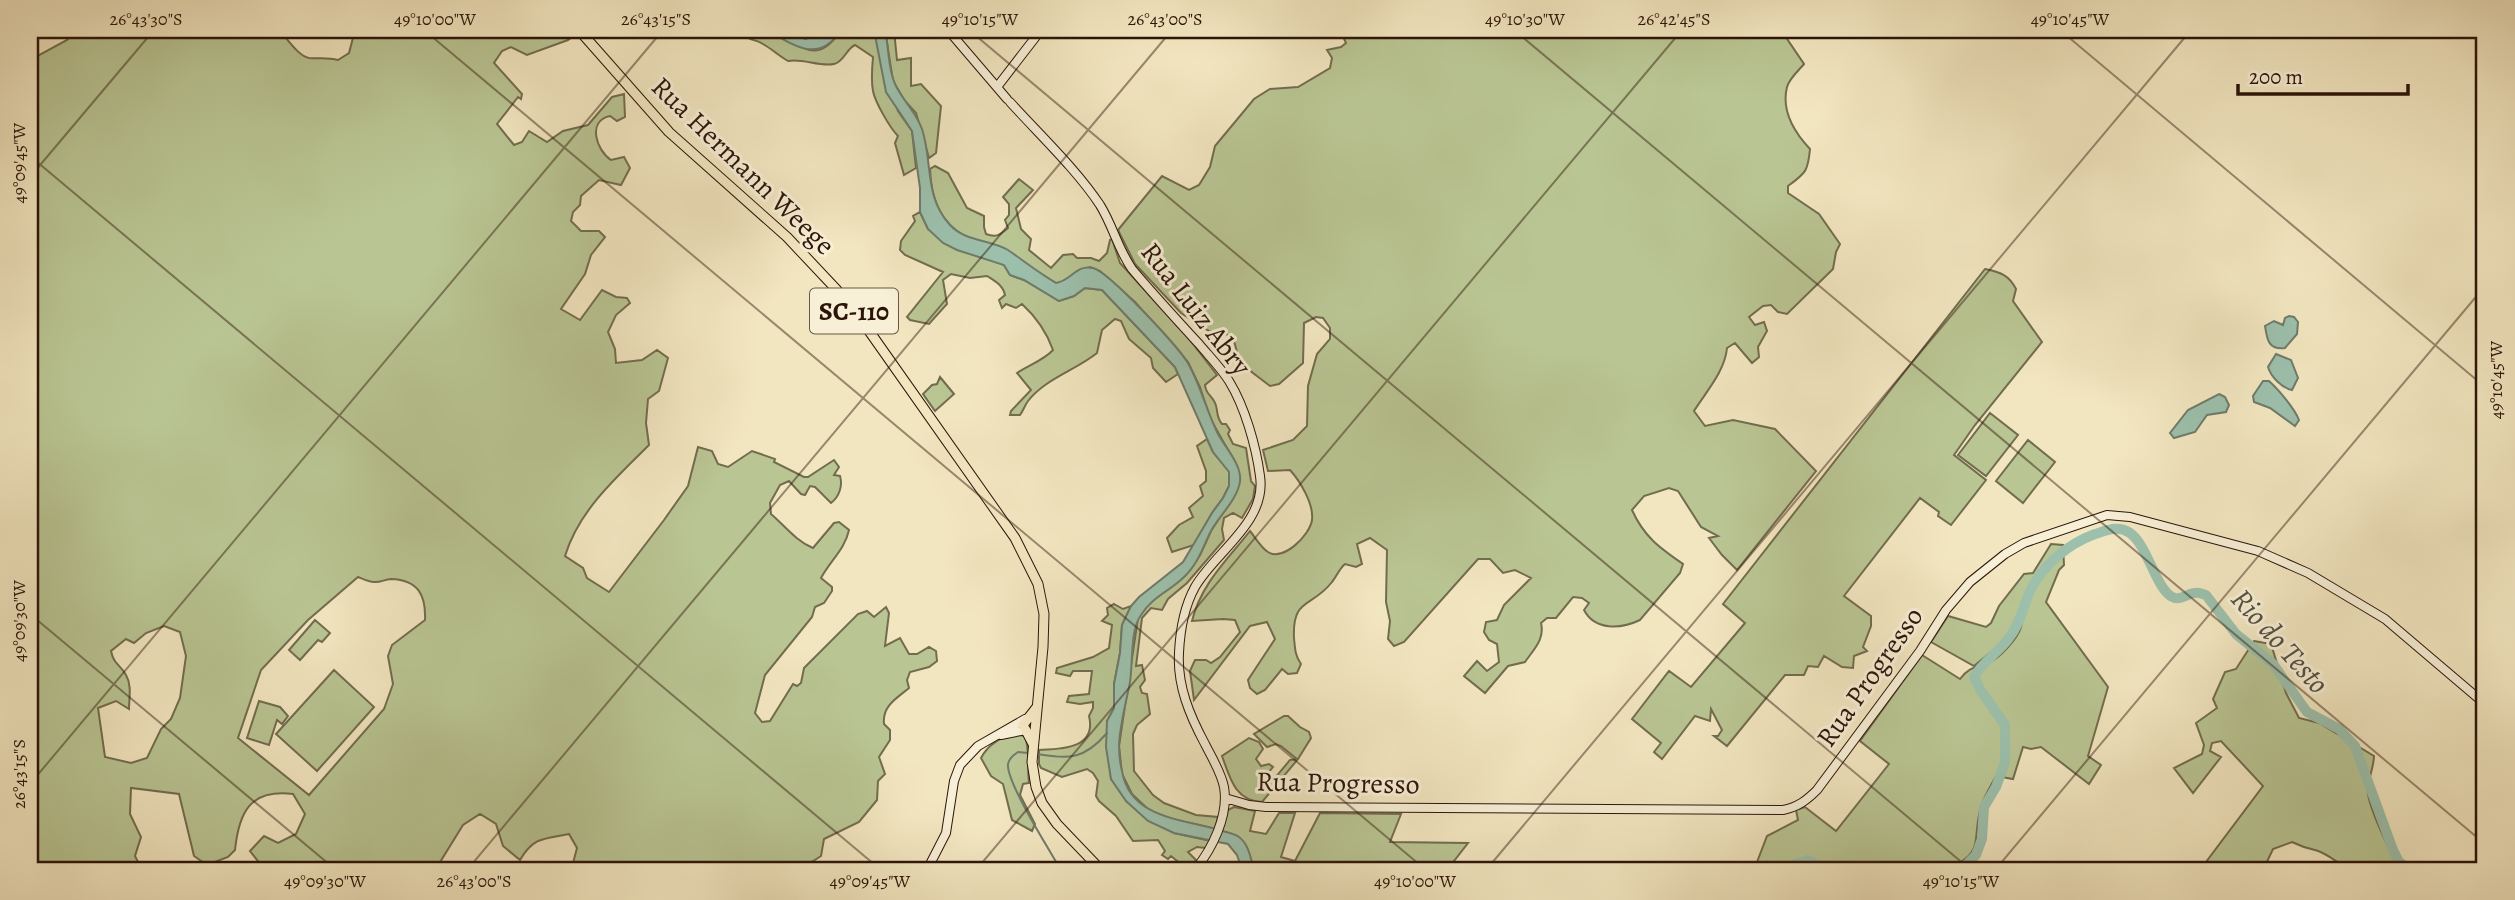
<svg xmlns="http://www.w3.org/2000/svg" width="2515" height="900" viewBox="0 0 2515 900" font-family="Alegreya,serif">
	<rect width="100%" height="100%" fill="#f2e6c0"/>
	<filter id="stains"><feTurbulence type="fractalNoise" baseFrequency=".00286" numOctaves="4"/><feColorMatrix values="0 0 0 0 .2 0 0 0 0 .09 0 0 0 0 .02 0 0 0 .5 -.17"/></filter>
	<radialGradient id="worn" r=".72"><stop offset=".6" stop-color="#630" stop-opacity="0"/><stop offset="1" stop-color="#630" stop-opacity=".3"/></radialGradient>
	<path fill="#b9c593" stroke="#726c4e" stroke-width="2" fill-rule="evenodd" d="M75,30H279C287,38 298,56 309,58C319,59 327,57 338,60L349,53L355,30H569L572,37L568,40L527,55L511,47L502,51L494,63L522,94L521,99L518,97L497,124L514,145L522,142L529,131L547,142L563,131L588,125L612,97L624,94L625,117L617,121L610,116C587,121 596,150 611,160L624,157L630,168L621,185L599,180L581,196L580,205L573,212L571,221L581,231H599L605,237L591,255L585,274L561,309L580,320L602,290L616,297L627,298L630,303L616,315L608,332L615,349L616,363L642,360L657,350L668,358L659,391L648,399L646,423L649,445C616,478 579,510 565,556L583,568L587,578L609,592L664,520L688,486L698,447L712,451L718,464L728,467L752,451L775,459L774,462L804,477H808L834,460L839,467L834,475L840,476C843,486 839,497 831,503L815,487L810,486L805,495L801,494L789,481L780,485L770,503L771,514C785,526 796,541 813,548L834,523L839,522L849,530C845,549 830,561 821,578L832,587V591L824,603L815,607L812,617L765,675L755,713L762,722L770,721L793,684L797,686L801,683L804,668L858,614L867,611L874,617L886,607L889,613L885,646L900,638L909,654H917L929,647L936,651L937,661L929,667L910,672L907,680L909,688C897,698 882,706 884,724L890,730V740L879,757L885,774L878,781L877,800L859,822L824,839L821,856L807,865V870H577L572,867L577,848L569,834C545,839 534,836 520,860L503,846L496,824L480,814L463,825L437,867L433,870H265L250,851L264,836L278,843L296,834L305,814L293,794C250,789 239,812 235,850L228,857L207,865L194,856L179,794L131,788L130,814L141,837L135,856L141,868L139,870H30V60L67,40ZM358,577C363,579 369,582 374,582C380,583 385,579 391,579C419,580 426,596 425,620L392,645L388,656L393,684L384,709L309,795L238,738L261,670L308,620ZM164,626L180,632L186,656L180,698L171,719L161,729L147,758L131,763L105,757L98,708L116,701L129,709C129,698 132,685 126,675C120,664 114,665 111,651L126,639L134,643L146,633Z
		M739,30C748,30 759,28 768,30C797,38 814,72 841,30H874L898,111L912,131L916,168L904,175L895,143L898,136C890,128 875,102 873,91C871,81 872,68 873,57L855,45C846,49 844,62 834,64C819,67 803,58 788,61C779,56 772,49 763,44C752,37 752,44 739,30Z
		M885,30H894L897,60L911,58V86L921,84L941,106L936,153L929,158L916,113L904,100L893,81Z
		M1340,30H1781L1804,64C1799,70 1789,79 1787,87C1781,111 1794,132 1810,149C1808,171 1806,173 1788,186V193L1819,214L1840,244L1836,252L1833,269L1787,314L1778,312L1771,305L1763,306L1749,317L1755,325L1764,322L1767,331L1758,347L1759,357L1752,363L1735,343L1727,348C1725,371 1706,392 1694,411L1705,426L1733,420L1775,429L1816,471L1737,570L1722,555L1709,538L1718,536L1701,527L1678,491L1669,488L1644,496L1632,510C1644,537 1660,548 1683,564L1680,573L1640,620C1621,629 1595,631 1584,610L1589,603L1582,598L1573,597L1556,618H1547L1541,623C1545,639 1534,649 1525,662L1508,666L1485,693L1464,676L1477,661L1487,671L1499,662L1497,644L1489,640L1484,632L1486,622L1497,620L1504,605L1531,578L1515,570L1503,573L1490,559H1478L1404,642L1394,646L1388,639L1390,621L1386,602L1387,550L1370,538L1357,544L1362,564L1356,567L1345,564C1339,569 1337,576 1332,582C1312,608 1292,597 1294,638C1295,648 1295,656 1301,664L1297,673L1288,674L1282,669L1265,690L1257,694L1250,688L1248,680L1275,639L1267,622L1250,626L1194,700L1190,671L1195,660H1206L1211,663L1220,657L1240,632L1235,620L1223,619L1192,621C1201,584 1227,560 1250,531C1255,537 1261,548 1268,552C1283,562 1310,535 1312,520C1314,504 1300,481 1290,470L1268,471L1263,450L1293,440L1307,426L1308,386L1317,354L1330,339V328L1323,318L1316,317L1304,323L1303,363L1279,384L1270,386L1249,370L1240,368L1236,361L1237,352L1234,341L1229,335L1209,331L1181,313L1135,264L1118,230L1162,176L1189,190L1199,185L1210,167L1215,146L1254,99L1270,89L1298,87L1330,68L1332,58L1327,50L1341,47L1346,43Z
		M935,166L948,173L967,208L984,216V227L986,234C996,238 1000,235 1008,228L1005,220L1009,215V204L1003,197L1019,179L1033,190L1016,208L1021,229L1031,239L1029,250L1051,268L1063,255L1073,254L1077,258H1091L1099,261L1107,253L1110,240L1112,239L1120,263L1186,335L1217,375L1205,385C1206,394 1210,394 1214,401C1219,409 1215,416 1222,424H1226L1230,430L1228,434L1233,444L1246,448L1251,481L1255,486L1253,499L1242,518L1233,513L1224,518L1222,529L1224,540L1187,583L1168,599L1162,610L1151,608L1142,618L1136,666L1142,665L1145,680L1140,687L1142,693L1147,694L1150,714L1137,725L1133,734L1134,771L1153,795L1164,803L1196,815L1218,817L1215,829L1169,818L1150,811L1132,794L1122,774L1119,746L1138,618L1151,601L1185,576L1200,555L1211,531L1234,495L1240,481L1237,466L1210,418L1200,387L1188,362L1135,302L1100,271L1090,267L1063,282L1056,283C1035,270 1013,257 991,245C983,240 974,241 966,237C939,222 931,197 930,169Z
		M920,212L928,229L1004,265L1010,275L1024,280L1059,301L1074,296L1085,288L1102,290L1175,367L1178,374L1166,382L1153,368L1151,358L1129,339L1121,321L1115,319L1102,330L1097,353C1076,370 1045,379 1028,401C1025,405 1023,411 1020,415H1010L1011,411L1031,390L1017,373C1029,365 1044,360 1053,350C1047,333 1035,316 1022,304L1016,308L1006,304L1002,308L999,300L1005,295C1003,285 995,281 987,276L970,278L951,274L943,280L947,304L929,324L910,320L907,317L943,272L905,255L900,250L901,241L915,221L913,216Z
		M1985,269C2000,272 2009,275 2016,289L2013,301L2042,342L1975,425L1954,455L1986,480L1951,525L1938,516L1939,512L1920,498L1844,596L1871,616V626L1863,647L1867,651L1854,656L1853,668L1842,667L1824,656L1818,667L1808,666L1804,675H1785L1727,746L1714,736H1718L1722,730L1711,709L1710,721L1695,716L1662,759L1654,752L1661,743L1632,719L1669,671L1691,687L1745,623L1723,604Z
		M940,377L954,394L935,411L923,394L932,385L937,384Z
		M1990,413L2018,435L1986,476L1958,455Z
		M1207,439L1213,452L1230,472L1229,486L1223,498L1212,513L1194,545L1172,552L1167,538L1179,525L1193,517L1189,508L1203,496L1200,486L1206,481V471L1197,446Z
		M2028,440L2055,462L2023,503L1996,481Z
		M2051,544L2063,545L2064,565L2059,570L2046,602L2108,687L2088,756L2101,765L2089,784L2041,747L2031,749L2023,747L2013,779L1996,776C1991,786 1984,796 1981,807C1971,840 1987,853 1945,870H1754L1767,836L1798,820L1796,810L1805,807L1836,831L1889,764L1860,741L1922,655L1960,679C1969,667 1975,668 1988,663C2000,658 2018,638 2021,627L1974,666L1931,642L1948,616L1986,627L1991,623L1999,606L2024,574L2033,573Z
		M1114,604L1123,609L1131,606L1122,625L1120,653L1114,684V708L1107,721L1111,779L1174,833L1211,841L1205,848L1197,847L1188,852L1196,860L1188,870L1179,869L1182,865L1171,856L1168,859L1162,855L1165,851L1158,840L1133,841L1116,816L1099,801L1096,796L1098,781L1093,773L1087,769L1062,777L1041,768L1039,764V750C1061,749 1097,749 1089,716L1093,708V702L1080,704L1067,702L1069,696L1089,694L1092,671H1073L1070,676L1056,673L1057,668L1093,657L1109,648L1112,625L1102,621L1108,615L1107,608Z
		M315,620L330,633L322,642L318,640L300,660L289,650Z
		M2254,641L2271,644L2286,693L2299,718L2319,723L2374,756C2374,768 2366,784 2368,794C2371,812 2391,855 2401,870H2338L2342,865C2334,860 2324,852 2315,850C2306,848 2300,846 2292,842L2273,849L2264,868L2257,870H2200L2263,786L2221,741L2212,743L2210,751L2221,757L2193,793L2174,768L2202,754L2204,745L2196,723L2217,708L2213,699L2225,672L2236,669Z
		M334,670L374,707L317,771L276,734Z
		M259,701L280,707L288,716L282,724L277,720L269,745L247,738Z
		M1284,716H1288L1300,727L1309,732L1311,738L1298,759L1262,802C1235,801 1230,778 1222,756L1249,738L1259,742L1263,749L1256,759L1261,766L1269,764L1273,767L1268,773L1275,778L1290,760L1297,759L1281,746L1276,744L1267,747L1254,734Z
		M1015,734L1025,736C1030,750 1027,767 1029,783L1023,784L1020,795L1035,824L1032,831L1012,820L1003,784L991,776L981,758C988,745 1001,737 1015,734Z
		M1234,807L1255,811L1250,831L1266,834L1279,813H1295L1281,857L1295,861L1320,813L1401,814L1390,842L1468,843L1447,870H1254C1247,847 1247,838 1222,831L1228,810Z"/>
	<path fill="#9cc0ac" stroke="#6f7b6b" stroke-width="2" d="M767,30H787L805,39L821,35L829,30H841C819,64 795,46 767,30Z
		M874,30L885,31C889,47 888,69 895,84C903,101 916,112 922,129C933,163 924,197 950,225C966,242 989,239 1008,250C1024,261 1039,273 1056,283C1071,281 1076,264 1093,268C1109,272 1181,349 1189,365C1201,387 1207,412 1218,434C1225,447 1242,465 1240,481C1238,499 1219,516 1211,531C1203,547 1198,564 1184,577C1170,591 1152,597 1141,615C1130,629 1133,664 1130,682C1126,703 1120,724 1119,745C1119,753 1120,763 1122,771C1130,819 1184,819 1219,830C1225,832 1234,833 1239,837C1249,844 1251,860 1254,870H1242L1237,855L1228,844L1174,833L1148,821L1126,801L1111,779L1106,747L1107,721L1114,708V684L1120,653L1122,625L1131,606L1139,597L1183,562L1212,513L1223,498L1229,486V472L1213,452L1175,367L1102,290L1085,288L1074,296L1059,301L1024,280L1010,275L1004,265L957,250L943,243L928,229L920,212V188L912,131L886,92Z
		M2289,316L2294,317L2298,322L2297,334L2285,348C2268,350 2267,339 2265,326L2274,321L2283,325L2285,318Z
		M2276,354L2291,360L2298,378L2292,390C2282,388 2271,377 2268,367Z
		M2263,381H2269C2278,389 2295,409 2299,420L2295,426L2270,408L2254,402L2253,396Z
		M2219,394L2225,397L2229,405L2226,412L2207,415L2195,432L2174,438L2170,433L2188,410Z"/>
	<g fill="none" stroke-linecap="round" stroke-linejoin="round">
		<path stroke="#6f7b6b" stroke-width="2" d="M1028,753L1018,752C1013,755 1009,758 1008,764C1006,782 1050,851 1061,870
			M1037,754C1069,759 1084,760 1107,733"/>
		<path stroke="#9cc0ac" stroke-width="10" d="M1794,870L1795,864L1808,860L1825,870
			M1954,870L1966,865L1976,855L1982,839L1984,807L1996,787L2005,762V725L1981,691L1974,677C1985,659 1998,653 2009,638C2021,623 2023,606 2031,589C2044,564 2068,544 2095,534C2108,530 2118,525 2130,533C2148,545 2157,594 2175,598C2182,600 2188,593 2195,593C2199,592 2202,594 2206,595L2236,634L2273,664L2307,712L2339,729L2355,746L2393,850L2399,862L2411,870"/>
		<g stroke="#2c1409" stroke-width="10">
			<path id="secondary" d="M948,30L1007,99
				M997,87L1041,30
				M1010,102C1039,134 1077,170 1100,205C1113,226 1118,249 1132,269C1154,295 1176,319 1199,344C1209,356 1221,368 1229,381C1245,407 1256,446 1260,476C1267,522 1215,552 1195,587C1184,607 1180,631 1179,653C1177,686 1190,716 1205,744C1212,758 1221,772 1224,787C1229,816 1212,849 1195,870
				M1001,735L1026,730
				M1225,798L1249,805L1266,807L1783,810C1798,807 1807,800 1817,790L1920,651L1946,610L1970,582L2005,554L2024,543L2107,515L2130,517L2258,551L2308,573L2385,619L2485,704
				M927,870L946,833L954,781L960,765L978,746L1025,719
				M2477,870L2485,862"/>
		</g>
		<g stroke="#2c1409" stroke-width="11">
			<path id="primary" d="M579,30L669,132L787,237L836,289L867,328L1015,538L1038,584L1044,614L1043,647L1032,762L1036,787L1042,803L1057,824L1101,870
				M1033,744L1023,725L1037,707"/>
		</g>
		<use href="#secondary" stroke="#f7efd6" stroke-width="8"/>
		<use href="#primary" stroke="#f2e6c0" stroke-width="9"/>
	</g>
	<path fill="none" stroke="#2c1409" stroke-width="2" stroke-opacity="0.45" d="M424,30L1426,870M969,30L1971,870M1514,30L2485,844M2060,30L2485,387M30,156L881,870M30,177L154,30M30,614L336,870M30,784L663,30M467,870L1172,30M976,870L1682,30M1486,870L2191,30M1995,870L2485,286"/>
	<g text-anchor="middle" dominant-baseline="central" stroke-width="6" stroke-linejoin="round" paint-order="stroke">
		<rect fill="#f7efd6" stroke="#695646" stroke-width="2" x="810" y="288.5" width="88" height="45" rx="5"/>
		<g font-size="26" font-weight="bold" fill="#2c1409">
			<text x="854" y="311">SC-110</text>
		</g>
		<g font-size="28" fill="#2c1409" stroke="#f7efd6">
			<text transform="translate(743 166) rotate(44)">Rua Hermann Weege</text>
			<text transform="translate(1196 309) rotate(52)">Rua Luiz Abry</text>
			<text transform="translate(1870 677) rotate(-55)">Rua Progresso</text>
			<text transform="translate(1338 783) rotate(1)">Rua Progresso</text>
		</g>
		<g font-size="30" font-style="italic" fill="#535042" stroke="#f7efd6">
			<text transform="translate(2280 641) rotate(48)">Rio do Testo</text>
		</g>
	</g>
	<rect width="2515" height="900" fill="none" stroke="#f2e6c0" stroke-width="77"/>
	<path d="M2238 84v10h170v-10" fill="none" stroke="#2c1409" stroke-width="3.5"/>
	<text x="2249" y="84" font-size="21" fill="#2c1409" stroke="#f7efd6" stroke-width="5" paint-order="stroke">200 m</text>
	<rect x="38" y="38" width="2438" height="824" fill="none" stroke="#2c1409" stroke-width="2.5"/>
	<g font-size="18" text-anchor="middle" fill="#2c1409">
		<text x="146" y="25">26°43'30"S</text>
		<text x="435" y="25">49°10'00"W</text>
		<text x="656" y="25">26°43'15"S</text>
		<text x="980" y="25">49°10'15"W</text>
		<text x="1165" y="25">26°43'00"S</text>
		<text x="1525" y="25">49°10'30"W</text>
		<text x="1674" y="25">26°42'45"S</text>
		<text x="2070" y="25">49°10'45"W</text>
		<text transform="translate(19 163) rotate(-90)" y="6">49°09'45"W</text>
		<text transform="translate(2496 380) rotate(-90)" y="6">49°10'45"W</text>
		<text transform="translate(19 621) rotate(-90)" y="6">49°09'30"W</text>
		<text transform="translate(19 774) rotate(-90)" y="6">26°43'15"S</text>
		<text x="325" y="887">49°09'30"W</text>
		<text x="474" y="887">26°43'00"S</text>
		<text x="870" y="887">49°09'45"W</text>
		<text x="1415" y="887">49°10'00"W</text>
		<text x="1961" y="887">49°10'15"W</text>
	</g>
	<rect width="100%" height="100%" filter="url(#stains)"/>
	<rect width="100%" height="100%" fill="url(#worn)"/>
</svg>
